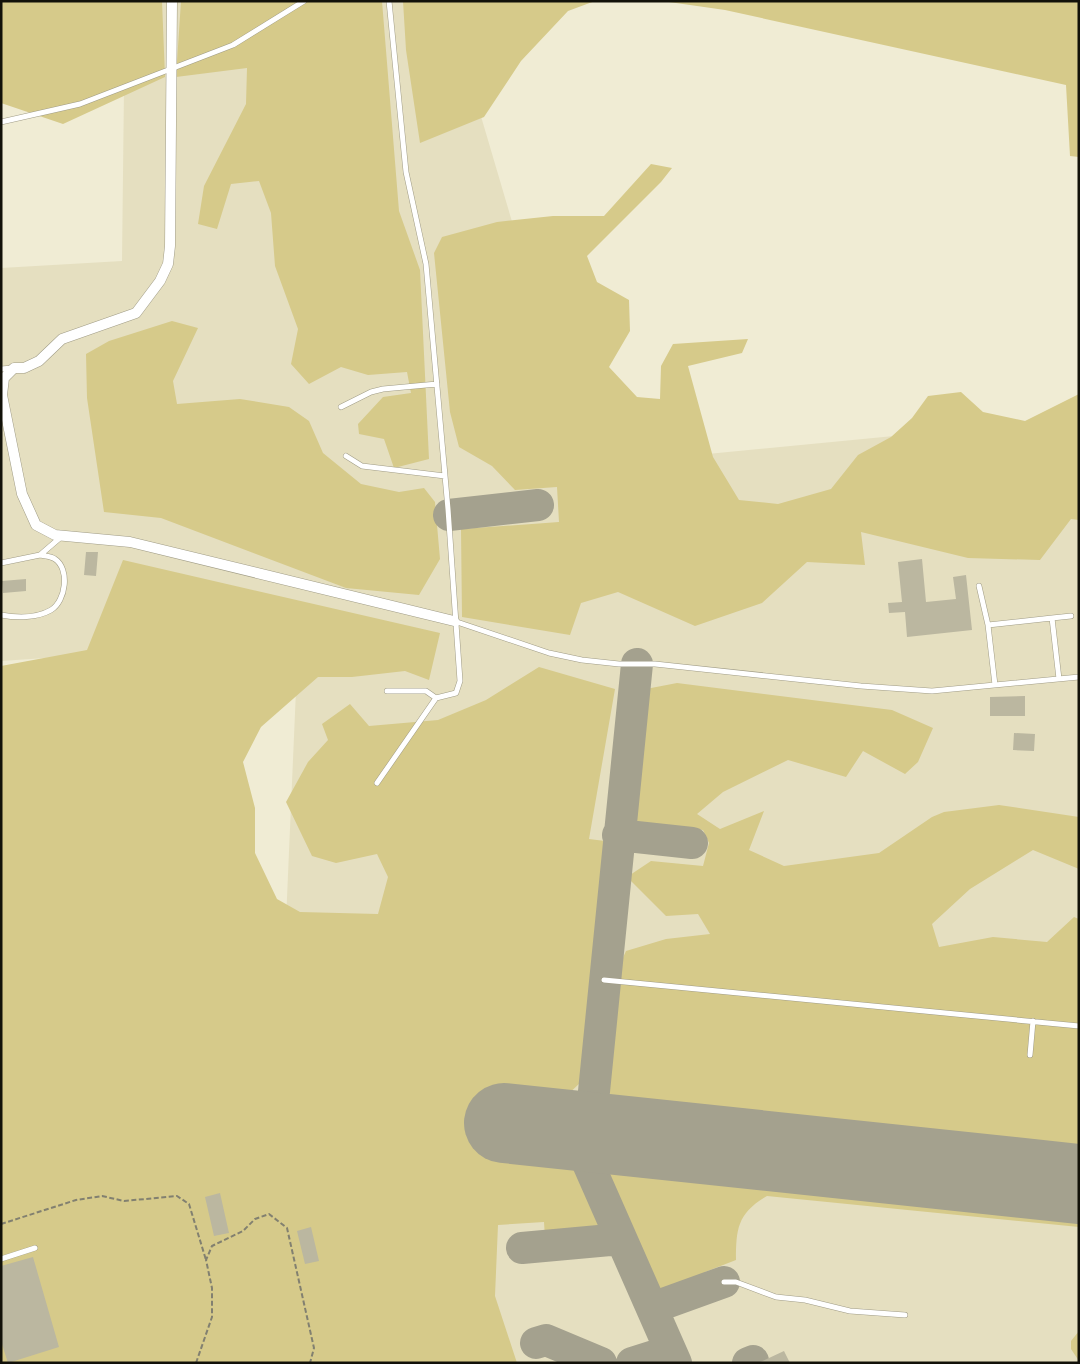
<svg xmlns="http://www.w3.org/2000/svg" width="1080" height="1364" viewBox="0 0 1080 1364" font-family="Helvetica,sans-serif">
	<rect width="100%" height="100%" fill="#f0ecd4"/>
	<path fill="#e5dfc0" d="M125,1H447L584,466L1079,418V1363H496L275,1175L297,667L135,652L1,661V268L122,261Z"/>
	<path fill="#d6ca8a" d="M1,1H162L165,77L63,124L1,103Z
		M181,1H382L399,211L420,270L429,459L394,468L384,439L359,434L358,424L383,397L411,393L407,372L368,375L341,367L309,384L291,364L298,329L275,266L271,213L259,181L231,184L217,229L198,224L204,186L246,104L247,68L176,77Z
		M403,1H595L568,11L521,61L484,117L420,143L406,50Z
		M662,1H1079V157L1070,156L1066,85L725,10Z
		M651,164L672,168L661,182L587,256L597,282L629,300L630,331L609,367L637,397L660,399L661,366L673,344L748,339L742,353L688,366L713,457L739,500L778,504L831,489L858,455L891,437L912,418L928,396L961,392L983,412L1025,421L1079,394V520L1071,519L1040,560L968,558L861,532L865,565L807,562L762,603L695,626L618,592L581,603L570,635L462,617L461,529L559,522L557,487L515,490L492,466L459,447L450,412L434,253L442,237L497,222L553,216H604Z
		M172,321L198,328L173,381L177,404L240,399L289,407L309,421L323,453L361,484L399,492L424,488L435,502L440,559L419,595L346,588L161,518L104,512L87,398L86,354L109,341Z
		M123,560L440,633L429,680L405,671L352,677H318L261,727L243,762L255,808V853L277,899L300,912L378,914L388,877L377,854L336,863L312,856L286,802L308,762L328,740L322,724L350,704L369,726L438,720L486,700L539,667L615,689L589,839L605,841L581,1082L562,1100L502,1096L496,1150L577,1159L606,1222L601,1235L545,1238L544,1222L498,1225L495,1296L517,1363H1V666L87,650Z
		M677,683L892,710L933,728L918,762L905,774L863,751L846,777L788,760L723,792L697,814L720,829L764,811L749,850L784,866L879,853L932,817L944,812L999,805L1079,817V869L1033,850L970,889L932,924L939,947L993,937L1047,942L1074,917L1079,919V1156L625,1108L606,1090L617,1012L607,993L626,951L666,939L710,934L698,914L666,916L627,877L651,861L703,866L709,843L703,830L682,828L657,834L636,827L637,809L630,801L634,719L646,689Z
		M609,1163L1079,1213V1227L767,1196C738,1213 736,1228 736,1260L705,1272L694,1284L662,1295L648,1287L633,1249L638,1240L633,1228L622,1220L605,1178Z
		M1079,1331V1361L1071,1349V1341Z"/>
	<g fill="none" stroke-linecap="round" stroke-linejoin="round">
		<path stroke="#a4a18e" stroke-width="32" d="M449,515L538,505
			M637,664L587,1161L676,1363
			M618,835L692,843
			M522,1248L621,1239
			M652,1308L724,1282
			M536,1343L546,1340L601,1363
			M632,1363L670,1351
			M748,1363L753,1361"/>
		<path stroke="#a4a18e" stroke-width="80" d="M504,1123L1079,1184"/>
	</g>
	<path fill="#bbb7a0" d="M86,552H98L96,576L84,575Z
		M922,559L926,602L956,599L953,577L966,575L972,630L907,637L905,612L889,613L888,603L902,602L898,562Z
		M26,579V591L3,593L2,581Z
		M1025,696V716H990V697Z
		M1014,733L1035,734L1034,751L1013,750Z
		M220,1193L229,1233L214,1236L205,1197Z
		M311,1227L319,1261L305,1264L297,1231Z
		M33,1257L59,1347L8,1363L1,1341V1266Z
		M784,1351L790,1363H758Z"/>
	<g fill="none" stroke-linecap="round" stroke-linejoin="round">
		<g stroke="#a09c86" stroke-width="6">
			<path id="service" d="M1,122L80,104L233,45L304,1
				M1,369L13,368
				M341,407L371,392L383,389L437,384
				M346,456L362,466L445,476
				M1,563L40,555L61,537
				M979,586L988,625
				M1,615C17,618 37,618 51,610C66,601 70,569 55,559C51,556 44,556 40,555
				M1052,618L1071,616
				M454,621L549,653L582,660L619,664H655L861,686L932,691L1079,677
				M995,685L988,625L1052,618L1059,679
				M387,691H426L436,698
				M377,783L436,698L456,693L460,681L448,509L426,264L406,172L389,1
				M604,980L1079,1026
				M1030,1055L1033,1021
				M1,1259L35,1248
				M724,1282H736L776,1297L805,1300L850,1311L905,1315"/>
		</g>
		<g stroke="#a09c86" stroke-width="11">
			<path id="minor" d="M172,1L170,246L168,264L160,281L136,313L62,339L39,361L24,368H14L4,378L2,395L22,494L36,525L55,535L130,542L454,621"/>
		</g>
		<path stroke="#828070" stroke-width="2" stroke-dasharray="5 2.5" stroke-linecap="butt" d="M1,1224L76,1200L102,1196L124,1201L177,1196L189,1204L206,1260
			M196,1363L212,1317V1288L206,1260L212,1246L243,1231L255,1219L269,1214L287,1228L314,1348L310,1363"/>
		<use href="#service" stroke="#fff" stroke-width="5"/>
		<use href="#minor" stroke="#fff" stroke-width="10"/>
	</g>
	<rect width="1080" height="1364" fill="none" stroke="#121109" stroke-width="5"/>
</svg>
